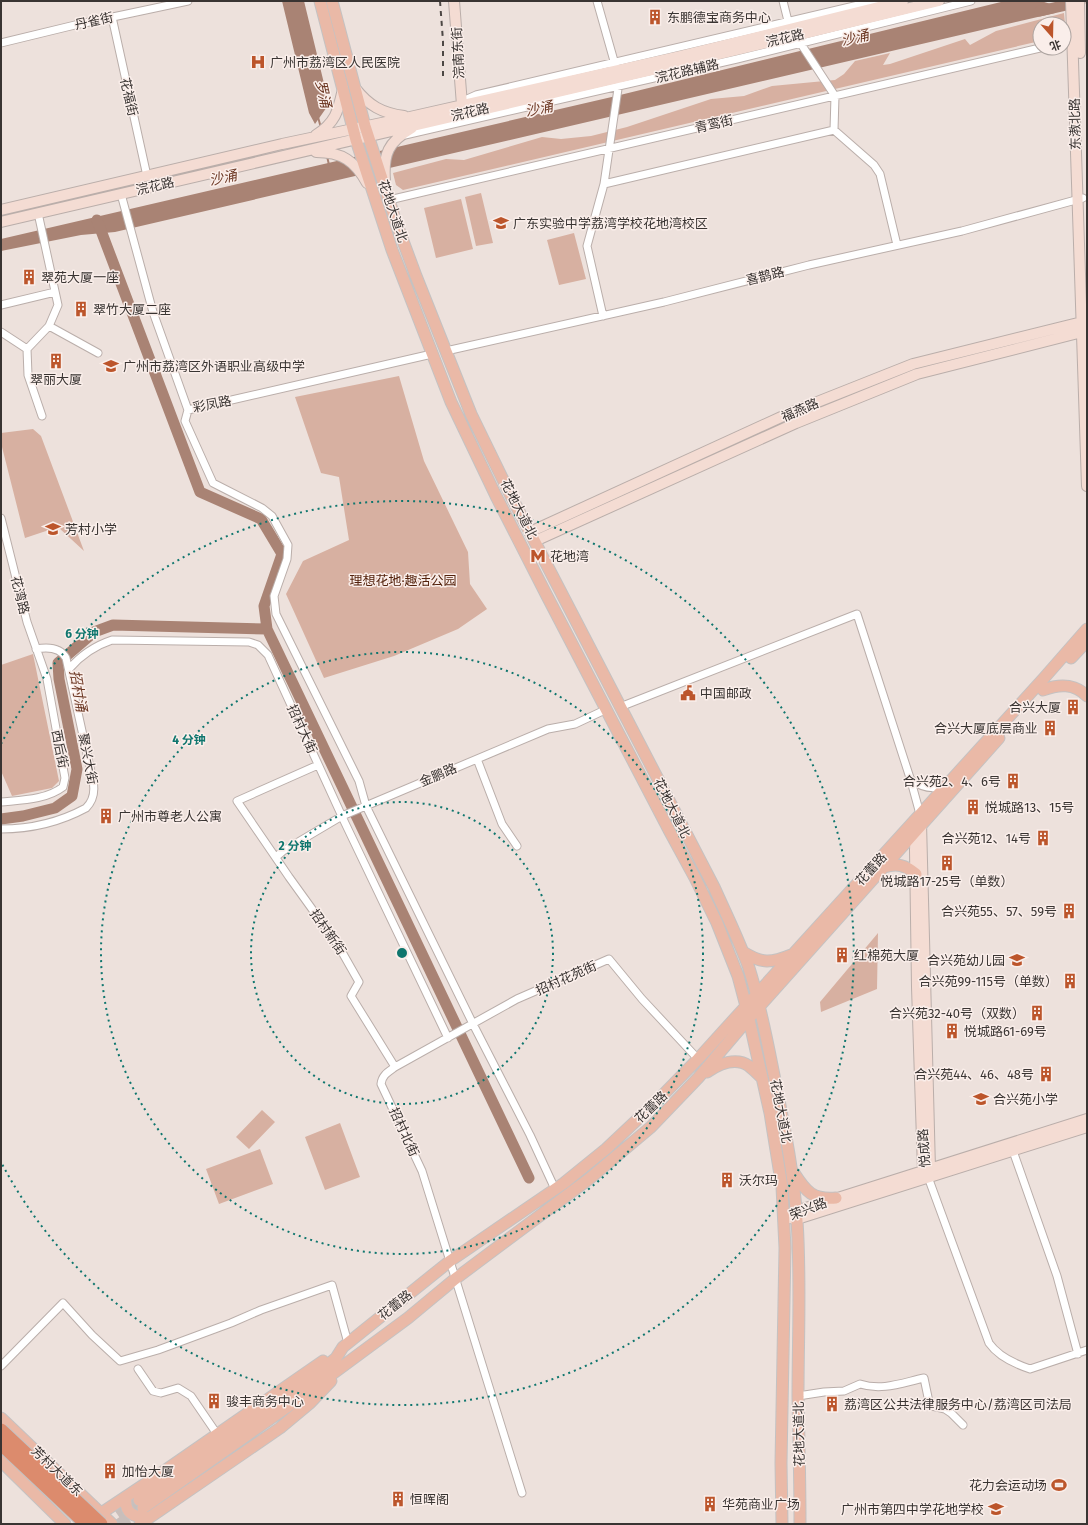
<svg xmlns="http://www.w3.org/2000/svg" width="1088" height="1525" viewBox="0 0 1088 1525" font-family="'Fira Sans','Noto Sans SC',sans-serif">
	<rect width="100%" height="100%" fill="#ede1dc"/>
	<path fill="#d7b0a1" d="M1064,13L1066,35L1064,36V24H1040V41L403,190L396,185L393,173L446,159L464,160L542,137L561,139L591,136L627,127L711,99L744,96L772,86L835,80L844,74L855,61L890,53L883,65L890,64L965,39L970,45L996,31Z
		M481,193L493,243L476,246L465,197Z
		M461,199L473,249L436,258L424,208Z
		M574,233L586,279L559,285L547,240Z
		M399,376L424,461L468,552L470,584L487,609L458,629L394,656L324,678L286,594L303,561L349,540L339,477L321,473L295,397Z
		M33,429L41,436L84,551L58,527L25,538L1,443V433Z
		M33,654L59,781L52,788L12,796L1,771V665Z
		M878,933L877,989L821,1012L820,1002Z
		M262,1110L275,1122L249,1149L236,1137Z
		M340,1123L360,1177L325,1190L305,1137Z
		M260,1149L273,1184L219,1204L206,1169Z"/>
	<path fill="#a98374" d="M282,1H304L329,104L315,124L309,113Z
		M1005,1H1041L1054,5L1055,13L115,232L81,235L1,251V239L616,96Z"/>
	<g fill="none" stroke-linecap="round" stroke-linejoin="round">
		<path stroke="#a98374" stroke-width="2" d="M318,117L321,128
			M327,156L329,165"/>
		<path stroke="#a98374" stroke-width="11" d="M1040,11L1080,2
			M97,220L200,492L261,519L282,554L264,606L267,629L529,1178
			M1,819L23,816L55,808L72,796L77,769L59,679L58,663L94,632L113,625L267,629"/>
		<path stroke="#c9beba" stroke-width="11" stroke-dasharray="11 5.5" stroke-linecap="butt" d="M104,1524L139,1500
			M119,1524L140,1510"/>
		<g stroke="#baaeaa" stroke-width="9">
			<path id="street" d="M597,1L616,68
				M783,1L789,25
				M112,17L147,176
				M1,43L75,25L188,1
				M801,44L835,96L834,130
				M462,105L467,99L476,95L875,1
				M405,135L737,59L971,1
				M604,184L619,82
				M121,194L153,312L188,410L432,354
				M389,200L1040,48
				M1,305L55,292
				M603,316L587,246L604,184L834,130L874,165L880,174L897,245
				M49,326L98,353
				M1,332L27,349L49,326L58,305L38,213
				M27,349L28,375L42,416
				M446,351L664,302L809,265L962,231L1083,198
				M188,410L185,421L213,483L262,508L272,516L288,545L287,559L274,596L276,614L359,781L366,806L473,1024L530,1135L555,1189
				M1,518L27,622L47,679L65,778L63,787C46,800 21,800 1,802
				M69,669C81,655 94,646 112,640L249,642L258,645L268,655L345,823L448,1038
				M620,707L857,614L911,781L920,814
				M477,759L502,824L517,846
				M318,765L237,801L289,877L338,945L359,982L351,996L395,1067
				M910,779C921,787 932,791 945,785
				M1,829C31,829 60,822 86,808C94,800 95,791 93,781L66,658C60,647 47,647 36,649
				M276,857L283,851L342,816L548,729L575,724L607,709
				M1013,1151L1057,1276L1078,1354
				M928,1177L989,1343C998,1356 1015,1364 1030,1369L1087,1350
				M1,1366L63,1303L92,1335L120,1361L158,1350L231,1323L261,1310L332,1285L348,1343
				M138,1369L153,1391L161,1393L178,1388L191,1396L217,1434
				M798,1396L824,1392L844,1391L860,1384C882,1391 901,1383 924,1378L929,1402L932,1406L945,1409L951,1413L963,1425
				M522,1493L422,1171L381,1084C382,1075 388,1072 395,1067L517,999L609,959L642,999L698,1059"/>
		</g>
		<g stroke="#baaeaa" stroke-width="12">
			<path id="secondary" d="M454,1L462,105
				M1071,1L1087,486
				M1079,1L1080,53
				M355,88C369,106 382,113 404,116
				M316,135C336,122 338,111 343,89
				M316,152C342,152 355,161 367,183
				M385,181C383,154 388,142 412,128
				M1,210L282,144L410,117L681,56L903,1
				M1,222L674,65L939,1
				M530,532L792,412L913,364L1082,322
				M535,541L796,423L917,374L1082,332
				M921,823L930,1169
				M916,828L915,850L917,987L923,1170L928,1177
				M784,1218L796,1211L822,1203L1087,1119
				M790,1218L797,1219L1087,1127"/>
		</g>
		<g stroke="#c4c2c2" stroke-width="13">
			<path id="primary" d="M320,1L356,140L371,186L392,250L451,402L496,496L547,596L670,832L695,878L717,923L738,976L746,1006L770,1113L782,1187L785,1248L781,1463L782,1524
				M332,1L365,126L396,222L416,276L471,414L510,494L714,887C726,914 739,940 749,968C761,1006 768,1046 776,1085C785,1130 794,1175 797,1221C801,1279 798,1338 798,1397C799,1439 800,1482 800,1524
				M1071,658L1087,641
				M1043,690C1059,684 1074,683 1087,696
				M884,867C897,863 905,865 916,874
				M743,952C762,964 771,963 791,955
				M707,1072C719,1064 736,1057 749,1066C753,1069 757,1073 761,1077
				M794,1173C806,1192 813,1200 836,1198
				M1,1418L112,1524
				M1,1461L65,1524
				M126,1497C124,1514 134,1517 149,1518
				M139,1500L302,1385L336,1358L343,1347L450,1261L564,1183L606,1149L656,1102L698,1059L1044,678L1087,629
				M143,1508L297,1400L408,1318L455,1279L589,1179L651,1127L698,1078L749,1018L999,738
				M88,1522L160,1474L323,1361
				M140,1524L280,1428L310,1403L331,1381"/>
		</g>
		<use href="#street" stroke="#fff" stroke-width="7"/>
		<use href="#secondary" stroke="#f4dcd3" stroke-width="10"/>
		<use href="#primary" stroke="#eab9a7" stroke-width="11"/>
		<path stroke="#4c4744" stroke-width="2" stroke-dasharray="5 5" stroke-linecap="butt" d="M440,1L443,41V77"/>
		<g stroke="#c4c2c2" stroke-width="15" stroke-linecap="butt">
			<path id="highway-bridge" d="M1,1430L101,1524
				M1,1444L86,1524"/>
		</g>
		<use href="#highway-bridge" stroke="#dc8b6d" stroke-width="13"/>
	</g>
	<g fill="none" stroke="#0f766e" stroke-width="2" stroke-dasharray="2 4">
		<circle cx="402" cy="953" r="151"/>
		<circle cx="402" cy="953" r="301"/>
		<path d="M1 744A452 452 0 1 1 1 1162"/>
	</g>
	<defs>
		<g id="building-bare" transform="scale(1.2)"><path d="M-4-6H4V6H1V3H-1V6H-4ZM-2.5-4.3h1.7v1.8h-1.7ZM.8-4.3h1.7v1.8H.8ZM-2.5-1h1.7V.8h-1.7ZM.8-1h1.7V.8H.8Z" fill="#bc552b" stroke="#faeeea" stroke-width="2.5" paint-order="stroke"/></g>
		<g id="hospital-bare" transform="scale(1.2)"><path d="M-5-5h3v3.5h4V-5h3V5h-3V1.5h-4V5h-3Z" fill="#bc552b" stroke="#faeeea" stroke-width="2.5" paint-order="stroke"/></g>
		<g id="school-bare" transform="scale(1.2)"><path d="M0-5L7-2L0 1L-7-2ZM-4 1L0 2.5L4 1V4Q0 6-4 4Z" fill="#bc552b" stroke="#faeeea" stroke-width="2.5" paint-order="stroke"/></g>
		<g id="metro-bare" transform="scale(1.2)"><path d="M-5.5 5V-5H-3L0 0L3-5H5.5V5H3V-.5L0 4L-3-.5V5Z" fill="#bc552b" stroke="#faeeea" stroke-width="2.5" paint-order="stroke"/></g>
		<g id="civic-bare" transform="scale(1.2)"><path d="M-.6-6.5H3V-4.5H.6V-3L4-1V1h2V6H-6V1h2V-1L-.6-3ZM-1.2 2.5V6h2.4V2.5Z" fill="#bc552b" stroke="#faeeea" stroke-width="2.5" paint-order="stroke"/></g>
		<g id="stadium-bare" transform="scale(1.2)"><path d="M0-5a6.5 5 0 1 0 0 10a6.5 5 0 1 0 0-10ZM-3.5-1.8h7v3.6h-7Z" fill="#bc552b" stroke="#faeeea" stroke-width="2.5" paint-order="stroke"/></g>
	</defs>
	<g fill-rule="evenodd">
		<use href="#building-bare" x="655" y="17"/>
		<use href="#hospital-bare" x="258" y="62"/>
		<use href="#school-bare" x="501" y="223"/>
		<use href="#building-bare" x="29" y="277"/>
		<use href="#building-bare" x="81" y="309"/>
		<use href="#building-bare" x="56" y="361"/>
		<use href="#school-bare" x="111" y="366"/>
		<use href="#school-bare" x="53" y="529"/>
		<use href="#metro-bare" x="538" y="556"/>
		<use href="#civic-bare" x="688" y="693"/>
		<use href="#building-bare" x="1073" y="707"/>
		<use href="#building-bare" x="1050" y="728"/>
		<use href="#building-bare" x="1013" y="781"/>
		<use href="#building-bare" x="973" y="807"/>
		<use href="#building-bare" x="106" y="816"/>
		<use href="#building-bare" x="1043" y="838"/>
		<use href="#building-bare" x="947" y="863"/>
		<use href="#building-bare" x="1069" y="911"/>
		<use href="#building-bare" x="842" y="955"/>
		<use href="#school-bare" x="1017" y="960"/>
		<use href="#building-bare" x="1070" y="981"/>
		<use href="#building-bare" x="1037" y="1013"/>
		<use href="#building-bare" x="952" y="1031"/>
		<use href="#building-bare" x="1046" y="1074"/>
		<use href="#school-bare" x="981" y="1099"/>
		<use href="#building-bare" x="727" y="1180"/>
		<use href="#building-bare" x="214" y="1401"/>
		<use href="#building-bare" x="832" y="1404"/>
		<use href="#building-bare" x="110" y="1471"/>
		<use href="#stadium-bare" x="1059" y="1485"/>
		<use href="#building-bare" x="398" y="1499"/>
		<use href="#building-bare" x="710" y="1504"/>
		<use href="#school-bare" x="996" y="1509"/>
	</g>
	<g text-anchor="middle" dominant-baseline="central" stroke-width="3" stroke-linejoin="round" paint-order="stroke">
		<g font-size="13" fill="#393432" stroke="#faeeea" text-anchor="start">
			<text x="667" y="17">东鹏德宝商务中心</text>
			<text x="270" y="62">广州市荔湾区人民医院</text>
			<text x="513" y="223">广东实验中学荔湾学校花地湾校区</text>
			<text x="41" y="277">翠苑大厦一座</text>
			<text x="93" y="309">翠竹大厦二座</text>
			<text x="123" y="366">广州市荔湾区外语职业高级中学</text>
			<text x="56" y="379" text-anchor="middle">翠丽大厦</text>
			<text x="65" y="529">芳村小学</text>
			<text x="550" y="556">花地湾</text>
			<text x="700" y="693">中国邮政</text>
			<text x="1061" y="707" text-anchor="end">合兴大厦</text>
			<text x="1038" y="728" text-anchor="end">合兴大厦底层商业</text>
			<text x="1001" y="781" text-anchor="end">合兴苑2、4、6号</text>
			<text x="985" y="807">悦城路13、15号</text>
			<text x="118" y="816">广州市尊老人公寓</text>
			<text x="1031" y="838" text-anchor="end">合兴苑12、14号</text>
			<text x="947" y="881" text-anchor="middle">悦城路17-25号（单数）</text>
			<text x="1057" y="911" text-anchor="end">合兴苑55、57、59号</text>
			<text x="854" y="955">红棉苑大厦</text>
			<text x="1005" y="960" text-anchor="end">合兴苑幼儿园</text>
			<text x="1058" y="981" text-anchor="end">合兴苑99-115号（单数）</text>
			<text x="1025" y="1013" text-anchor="end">合兴苑32-40号（双数）</text>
			<text x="964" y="1031">悦城路61-69号</text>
			<text x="1034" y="1074" text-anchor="end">合兴苑44、46、48号</text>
			<text x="993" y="1099">合兴苑小学</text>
			<text x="739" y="1180">沃尔玛</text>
			<text x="226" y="1401">骏丰商务中心</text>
			<text x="844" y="1404">荔湾区公共法律服务中心/荔湾区司法局</text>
			<text x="122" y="1471">加怡大厦</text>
			<text x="1047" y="1485" text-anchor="end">花力会运动场</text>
			<text x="410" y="1499">恒晖阁</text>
			<text x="722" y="1504">华苑商业广场</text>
			<text x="984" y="1509" text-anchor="end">广州市第四中学花地学校</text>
		</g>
		<g font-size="13" fill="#393432" stroke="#faeeea">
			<text transform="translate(94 21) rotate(-12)">丹雀街</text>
			<text transform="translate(785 38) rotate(-13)">浣花路</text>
			<text transform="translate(458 53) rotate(-93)">浣南东街</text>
			<text transform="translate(687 71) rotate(-13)">浣花路辅路</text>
			<text transform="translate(129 97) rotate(77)">花福街</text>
			<text transform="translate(470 112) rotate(-13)">浣花路</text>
			<text transform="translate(714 124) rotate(-13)">青鸾街</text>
			<text transform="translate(1075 124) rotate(-91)">东漖北路</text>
			<text transform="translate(155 186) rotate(-13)">浣花路</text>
			<text transform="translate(393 211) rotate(71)">花地大道北</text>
			<text transform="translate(765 276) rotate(-14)">喜鹊路</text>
			<text transform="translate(212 404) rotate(-11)">彩凤路</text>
			<text transform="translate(800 410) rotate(-23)">福燕路</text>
			<text transform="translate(519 509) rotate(63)">花地大道北</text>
			<text transform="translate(20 595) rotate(76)">花湾路</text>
			<text transform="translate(302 729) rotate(65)">招村大街</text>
			<text transform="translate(60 749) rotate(79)">西后街</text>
			<text transform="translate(88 759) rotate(79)">聚兴大街</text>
			<text transform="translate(438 775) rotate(-23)">金鹏路</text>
			<text transform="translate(672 808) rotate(63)">花地大道北</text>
			<text transform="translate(871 869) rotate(-48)">花蕾路</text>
			<text transform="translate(328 932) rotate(55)">招村新街</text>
			<text transform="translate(566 978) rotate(-24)">招村花苑街</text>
			<text transform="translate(651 1107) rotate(-44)">花蕾路</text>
			<text transform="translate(781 1111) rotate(79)">花地大道北</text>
			<text transform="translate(404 1132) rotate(65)">招村北街</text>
			<text transform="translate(924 1148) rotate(-94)">悦成路</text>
			<text transform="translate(808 1209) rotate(-21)">荣兴路</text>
			<text transform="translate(395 1305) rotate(-39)">花蕾路</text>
			<text transform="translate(799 1434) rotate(-91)">花地大道北</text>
			<text transform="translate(57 1471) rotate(44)">芳村大道东</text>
		</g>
		<g font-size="13" fill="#53210b" stroke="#faeeea">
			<text x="403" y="580">理想花地·趣活公园</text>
		</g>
		<g font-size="14" font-style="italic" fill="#6b3622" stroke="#faeeea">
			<text transform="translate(855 38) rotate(-13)">沙涌</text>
			<text transform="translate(323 94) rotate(77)">罗涌</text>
			<text transform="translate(539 109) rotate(-12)">沙涌</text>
			<text transform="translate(223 178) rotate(-12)">沙涌</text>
			<text transform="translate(78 691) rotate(80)">招村涌</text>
		</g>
	</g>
	<circle cx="402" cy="953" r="6" fill="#0f766e" stroke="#faeeea" stroke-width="2"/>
	<g font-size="12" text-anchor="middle" font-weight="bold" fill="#0f766e" stroke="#faeeea" stroke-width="3" stroke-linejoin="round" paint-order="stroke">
		<text x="82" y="638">6 分钟</text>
		<text x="189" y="744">4 分钟</text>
		<text x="295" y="850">2 分钟</text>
	</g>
	<rect width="1088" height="1525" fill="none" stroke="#393432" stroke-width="4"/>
	<g transform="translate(1052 36) rotate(160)"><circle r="19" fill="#faeeea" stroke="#ada4a0"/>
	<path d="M0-3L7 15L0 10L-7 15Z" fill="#bc552b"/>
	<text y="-6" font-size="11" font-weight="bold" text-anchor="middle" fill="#393432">北</text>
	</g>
</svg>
